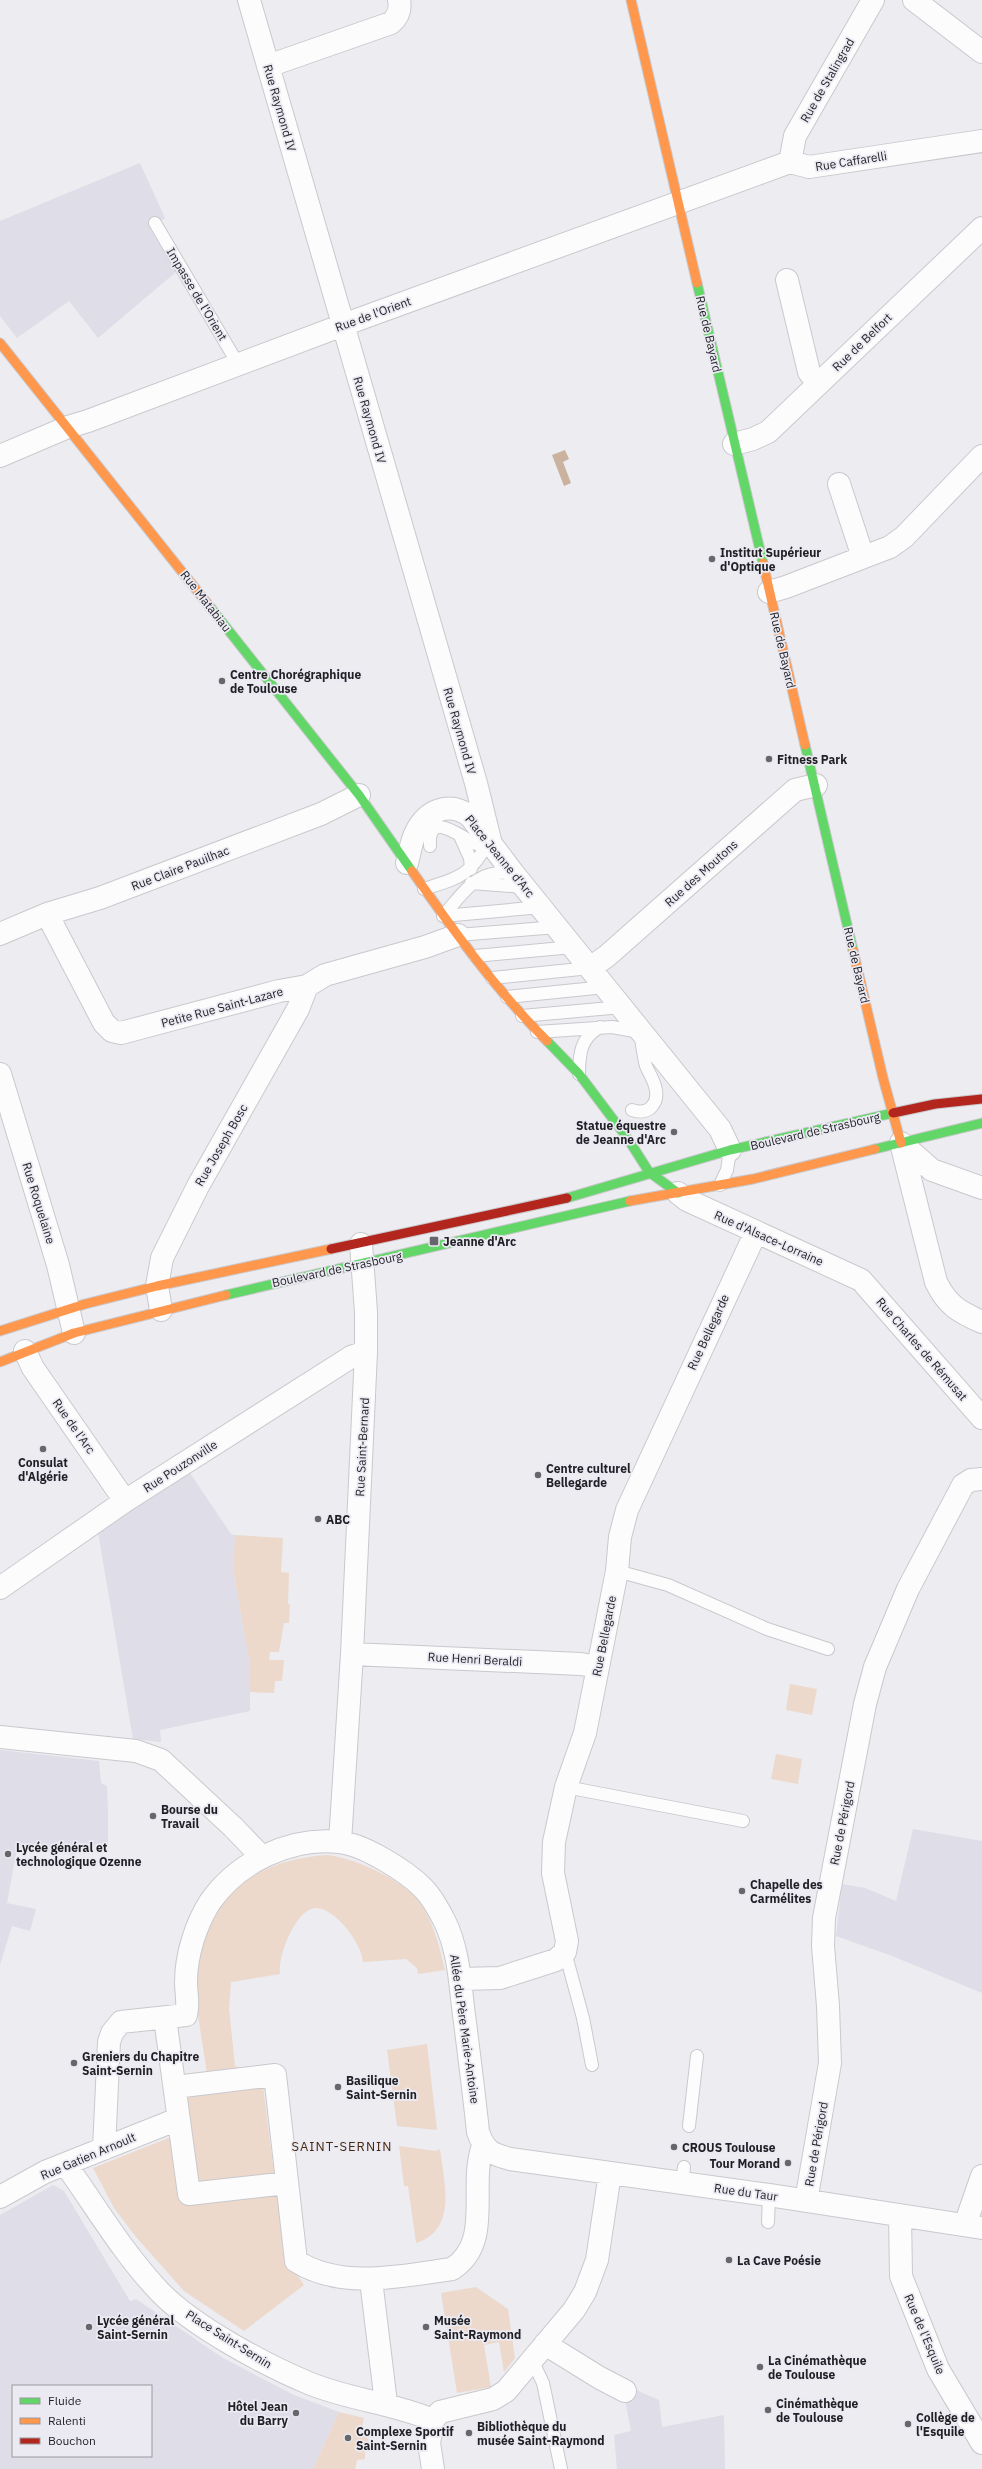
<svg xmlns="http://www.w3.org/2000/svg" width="982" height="2469" viewBox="0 0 982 2469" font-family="'IBM Plex Sans',sans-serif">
	<rect width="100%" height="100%" fill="#ececf1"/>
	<path fill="#dedde8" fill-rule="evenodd" d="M140,163L165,218L150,229L176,272L98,338L69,301L17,338L0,316V221Z
		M190,1473L231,1534L235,1535L233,1570L250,1665V1711L160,1730L161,1742L133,1739L98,1532Z
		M0,1750L99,1761L101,1783L107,1786L108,1813V1847L76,1844L75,1855L17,1848L7,1903L36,1909L30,1931L12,1926L0,1965Z
		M913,1829L982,1841V1993L892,1956L836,1936L842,1884L865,1888L896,1901Z
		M53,2185L64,2191L130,2301L136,2299L223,2358L294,2395L339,2412L313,2469H0V2215ZM13,2386H151V2456H13Z
		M627,2386L659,2400L662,2427L724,2415L725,2469H617L614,2435L631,2431L624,2395Z"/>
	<path fill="#ecd9cc" d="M235,1535L283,1538L281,1572L289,1573L288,1604H290L289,1623H284L279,1652H270L269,1660H284L282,1681H275L274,1693L250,1692V1665L233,1570Z
		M790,1684L817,1689L812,1715L786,1710Z
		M776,1754L802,1759L798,1784L771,1779Z
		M328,1855C358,1859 409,1882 424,1909C435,1928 440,1949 445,1970L418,1974L417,1968L406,1959L363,1962C362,1944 335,1907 315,1908C296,1909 277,1957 280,1974L231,1982L229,2008L235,2066L240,2068L241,2070L207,2075C203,2040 191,1994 198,1960C211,1891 261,1859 328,1855Z
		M427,2044L437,2130L397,2126L387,2050Z
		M263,2086L274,2173L198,2184L186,2097Z
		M176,2135L185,2200L279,2187L290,2264L304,2285L244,2331L184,2291L136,2237L114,2208L93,2168Z
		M399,2146L436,2151L440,2149C444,2182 458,2230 416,2243L408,2186H404Z
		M476,2287L508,2309L515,2358L504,2372L499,2342L484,2345L491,2387L457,2393L441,2293Z
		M339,2412L364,2418L361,2432L369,2433L368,2443L365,2444V2459L357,2460L355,2469H313Z"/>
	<path fill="#cab29f" d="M565,450L569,459L563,462L571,483L564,486L552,455Z"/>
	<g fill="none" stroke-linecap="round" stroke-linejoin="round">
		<g stroke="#c9c9cd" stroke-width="14">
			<path id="lane" d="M155,223L238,364
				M460,836L470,858L471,869
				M430,846C428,810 458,835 472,842C479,846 486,847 494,849
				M471,883L525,887
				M424,889C461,877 470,876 489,841
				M443,916L542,907
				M443,916C465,891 476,869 513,873
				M458,935L557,927
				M475,956L573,947
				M492,978L590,968
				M507,997L605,987
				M522,1016L622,1007
				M537,1032L612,1027L640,1032C642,1043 643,1055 646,1066C649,1073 653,1079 655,1086C660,1103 649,1116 632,1110
				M579,1074C579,1054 581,1037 600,1027
				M720,1185L727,1170L730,1150
				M617,1571L668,1585L767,1629L828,1649
				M566,1787L743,1821
				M565,1952L583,2018L592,2065
				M689,2126L697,2056
				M682,2183L684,2167
				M768,2222L769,2195
				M533,2362L543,2383L561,2469"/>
		</g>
		<g stroke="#c9c9cd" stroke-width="24">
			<path id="street" d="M249,0L476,783L490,840
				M914,0L982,52
				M268,66L391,23C398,17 401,10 399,0
				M790,162L795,136L873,0
				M787,280L809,372L818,384
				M734,444L753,439L768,432L982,228
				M0,456L68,427L88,421L343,325L790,162L809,167L982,141
				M839,484L863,557
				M769,592L786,587L890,547L904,537L982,456
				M407,863C410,853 411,841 416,832C427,810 449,801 470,816L513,873L720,1129L730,1150
				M47,914L104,1023L112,1031L121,1033L279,991L307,986L325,975L425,947L458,935
				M0,934L47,914L100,898L321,814L359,795
				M590,968L607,956L795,790L816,785
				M0,1074L58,1265L74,1333
				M901,1143L936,1282C947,1305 959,1312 982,1322
				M901,1143L932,1170L982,1188
				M678,1193L687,1200L861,1280L982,1418
				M161,1310L157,1286L162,1258L198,1186L298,1009L307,986
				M25,1351L33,1368L125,1501
				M0,1588L125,1501L351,1357L366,1352
				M352,1654L581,1664L598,1667
				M0,1737L136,1751L161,1760L233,1827L262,1857
				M340,1842L352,1654L366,1352V1312L361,1244
				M460,1979L500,1978L556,1960L565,1952L567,1941L553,1873L554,1842L566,1787L585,1733L617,1571L620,1537L627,1510L756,1232
				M165,2018L189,2194L287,2183
				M175,2087L275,2075L296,2261C341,2290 402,2276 452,2269C494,2242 468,2186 483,2146
				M104,2149L109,2042L112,2033L121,2022L186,2015C189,2003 186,1994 186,1982C186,1955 196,1924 210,1902C238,1862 290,1837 339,1842C363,1844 406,1871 423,1888C432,1897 439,1910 445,1922C459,1951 460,1984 464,2015C469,2054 474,2093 478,2132C485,2152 492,2154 510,2159L769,2195L982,2228
				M66,2165C96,2207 123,2253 159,2291C192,2326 267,2366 311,2384C351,2400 393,2403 433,2420
				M0,2197L45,2172L178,2119
				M806,2201L830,2063L828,2006L823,1946L824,1918L865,1704L875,1667L908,1589L963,1485L971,1480L982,1479
				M900,2216L901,2276L938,2369L982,2443
				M965,2225L982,2176
				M371,2280L386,2403
				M545,2344L600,2378L625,2391
				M433,2420L440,2412L493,2399L506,2391L574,2310L585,2292L597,2260L610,2173
				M433,2420L429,2443L433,2469"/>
		</g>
		<g stroke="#c9c9cd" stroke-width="11">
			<path id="fast" d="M697,283L763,563
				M210,607L359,795L412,871
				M805,745L853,950
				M547,1041L579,1074L628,1139L649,1172L678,1193
				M875,1149L982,1123
				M567,1198L730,1150L893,1113
				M226,1295L630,1201"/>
		</g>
		<g stroke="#c9c9cd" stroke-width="11">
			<path id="slow" d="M631,0L697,283
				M0,343L210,607
				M763,563L805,745
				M412,871C453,930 496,990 547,1041
				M853,950L883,1078L901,1143
				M630,1201L753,1179L875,1149
				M0,1331L85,1304L157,1286L331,1249
				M0,1362L74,1333L226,1295"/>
		</g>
		<g stroke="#c9c9cd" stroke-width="11">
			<path id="jam" d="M893,1113L935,1104L982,1099
				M331,1249L567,1198"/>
		</g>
		<use href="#lane" stroke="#fcfcfd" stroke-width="12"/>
		<use href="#street" stroke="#fcfcfd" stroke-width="22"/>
		<use href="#fast" stroke="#63d668" stroke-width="9"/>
		<use href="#slow" stroke="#ff974d" stroke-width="9"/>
		<use href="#jam" stroke="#b3261e" stroke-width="9"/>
	</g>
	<g fill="#67676b" stroke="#ebeaf3" stroke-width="1.5">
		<circle cx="712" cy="559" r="4"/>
		<circle cx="222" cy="681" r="4"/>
		<circle cx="769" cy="759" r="4"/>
		<circle cx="674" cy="1132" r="4"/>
		<rect x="429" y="1236" width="10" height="10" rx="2"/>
		<circle cx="43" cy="1449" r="4"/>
		<circle cx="538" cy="1475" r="4"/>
		<circle cx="318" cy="1519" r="4"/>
		<circle cx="153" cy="1816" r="4"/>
		<circle cx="8" cy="1854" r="4"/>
		<circle cx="742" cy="1891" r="4"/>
		<circle cx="74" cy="2063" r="4"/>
		<circle cx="338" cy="2087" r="4"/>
		<circle cx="674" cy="2147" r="4"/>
		<circle cx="788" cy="2163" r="4"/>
		<circle cx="729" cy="2260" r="4"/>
		<circle cx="89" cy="2327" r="4"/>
		<circle cx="426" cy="2327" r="4"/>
		<circle cx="760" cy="2367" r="4"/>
		<circle cx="768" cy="2410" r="4"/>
		<circle cx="296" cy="2413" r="4"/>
		<circle cx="908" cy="2424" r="4"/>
		<circle cx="469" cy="2433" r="4"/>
		<circle cx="348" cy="2438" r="4"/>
	</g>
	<g text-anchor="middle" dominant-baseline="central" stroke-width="3.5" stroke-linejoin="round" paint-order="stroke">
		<g font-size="12" fill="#201f23" stroke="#ebeaf3">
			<text transform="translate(827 80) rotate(-60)">Rue de Stalingrad</text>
			<text transform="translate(280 108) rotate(74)">Rue Raymond IV</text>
			<text transform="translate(851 161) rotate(-9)">Rue Caffarelli</text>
			<text transform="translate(197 294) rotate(59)">Impasse de l'Orient</text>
			<text transform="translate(373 314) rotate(-20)">Rue de l'Orient</text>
			<text transform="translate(709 334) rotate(77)">Rue de Bayard</text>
			<text transform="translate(862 342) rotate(-44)">Rue de Belfort</text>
			<text transform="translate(370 420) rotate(74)">Rue Raymond IV</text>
			<text transform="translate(206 601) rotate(52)">Rue Matabiau</text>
			<text transform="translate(783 650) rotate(77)">Rue de Bayard</text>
			<text transform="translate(460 731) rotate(74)">Rue Raymond IV</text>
			<text transform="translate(500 856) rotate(51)">Place Jeanne d'Arc</text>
			<text transform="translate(180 868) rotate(-21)">Rue Claire Pauilhac</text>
			<text transform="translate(701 873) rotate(-42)">Rue des Moutons</text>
			<text transform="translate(857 965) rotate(77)">Rue de Bayard</text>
			<text transform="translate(222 1007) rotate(-15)">Petite Rue Saint-Lazare</text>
			<text transform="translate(815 1131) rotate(-13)">Boulevard de Strasbourg</text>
			<text transform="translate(221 1145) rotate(-60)">Rue Joseph Bosc</text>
			<text transform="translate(39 1203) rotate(73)">Rue Roquelaine</text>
			<text transform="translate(769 1238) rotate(24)">Rue d'Alsace-Lorraine</text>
			<text transform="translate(337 1269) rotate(-12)">Boulevard de Strasbourg</text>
			<text transform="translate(708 1332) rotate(-65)">Rue Bellegarde</text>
			<text transform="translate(922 1349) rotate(49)">Rue Charles de Rémusat</text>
			<text transform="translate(74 1426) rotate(55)">Rue de l'Arc</text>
			<text transform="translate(362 1447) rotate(-87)">Rue Saint-Bernard</text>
			<text transform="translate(180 1466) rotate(-33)">Rue Pouzonville</text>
			<text transform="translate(604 1636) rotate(-79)">Rue Bellegarde</text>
			<text transform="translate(475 1659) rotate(3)">Rue Henri Beraldi</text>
			<text transform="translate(842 1823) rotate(-79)">Rue de Périgord</text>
			<text transform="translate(465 2029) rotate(82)">Allée du Père Marie-Antoine</text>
			<text transform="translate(816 2144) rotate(-80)">Rue de Périgord</text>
			<text transform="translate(88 2156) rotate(-23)">Rue Gatien Arnoult</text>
			<text transform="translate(746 2192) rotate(8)">Rue du Taur</text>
			<text transform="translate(925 2334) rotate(67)">Rue de l'Esquile</text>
			<text transform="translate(229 2339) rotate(32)">Place Saint-Sernin</text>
		</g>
		<g font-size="12" font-weight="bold" fill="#201f23" stroke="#ebeaf3" text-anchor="start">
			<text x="720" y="552">Institut Supérieur<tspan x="720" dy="14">d'Optique</tspan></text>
			<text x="230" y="674">Centre Chorégraphique<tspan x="230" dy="14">de Toulouse</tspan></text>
			<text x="777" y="759">Fitness Park</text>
			<text x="666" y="1125" text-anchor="end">Statue équestre<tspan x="666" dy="14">de Jeanne d'Arc</tspan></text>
			<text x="443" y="1241">Jeanne d'Arc</text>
			<text x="43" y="1462" text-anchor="middle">Consulat<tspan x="43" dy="14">d'Algérie</tspan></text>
			<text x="546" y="1468">Centre culturel<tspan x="546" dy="14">Bellegarde</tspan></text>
			<text x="326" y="1519">ABC</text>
			<text x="161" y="1809">Bourse du<tspan x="161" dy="14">Travail</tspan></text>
			<text x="16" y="1847">Lycée général et<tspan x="16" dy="14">technologique Ozenne</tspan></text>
			<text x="750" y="1884">Chapelle des<tspan x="750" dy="14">Carmélites</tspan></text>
			<text x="82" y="2056">Greniers du Chapitre<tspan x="82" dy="14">Saint-Sernin</tspan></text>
			<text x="346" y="2080">Basilique<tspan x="346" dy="14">Saint-Sernin</tspan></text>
			<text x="682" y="2147">CROUS Toulouse</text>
			<text x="780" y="2163" text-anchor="end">Tour Morand</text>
			<text x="737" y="2260">La Cave Poésie</text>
			<text x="97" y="2320">Lycée général<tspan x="97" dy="14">Saint-Sernin</tspan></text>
			<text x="434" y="2320">Musée<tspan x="434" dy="14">Saint-Raymond</tspan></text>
			<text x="768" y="2360">La Cinémathèque<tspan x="768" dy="14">de Toulouse</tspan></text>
			<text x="776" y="2403">Cinémathèque<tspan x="776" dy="14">de Toulouse</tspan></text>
			<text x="288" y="2406" text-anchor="end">Hôtel Jean<tspan x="288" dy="14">du Barry</tspan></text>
			<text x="916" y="2417">Collège de<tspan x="916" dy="14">l'Esquile</tspan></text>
			<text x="477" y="2426">Bibliothèque du<tspan x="477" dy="14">musée Saint-Raymond</tspan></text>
			<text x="356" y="2431">Complexe Sportif<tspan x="356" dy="14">Saint-Sernin</tspan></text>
		</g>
		<g font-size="13" letter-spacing="1" fill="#45280b" stroke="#ebeaf3">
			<text x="342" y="2146">SAINT-SERNIN</text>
		</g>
	</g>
	<rect x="12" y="2385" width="140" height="72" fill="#ebeaf3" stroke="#9a99a0"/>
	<rect x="20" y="2398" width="20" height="6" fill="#63d668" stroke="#9a99a0"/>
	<text x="48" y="2405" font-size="12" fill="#201f23">Fluide</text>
	<rect x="20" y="2418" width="20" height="6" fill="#ff974d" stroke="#9a99a0"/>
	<text x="48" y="2425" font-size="12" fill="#201f23">Ralenti</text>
	<rect x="20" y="2438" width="20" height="6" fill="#b3261e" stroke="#9a99a0"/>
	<text x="48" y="2445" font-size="12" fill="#201f23">Bouchon</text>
</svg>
